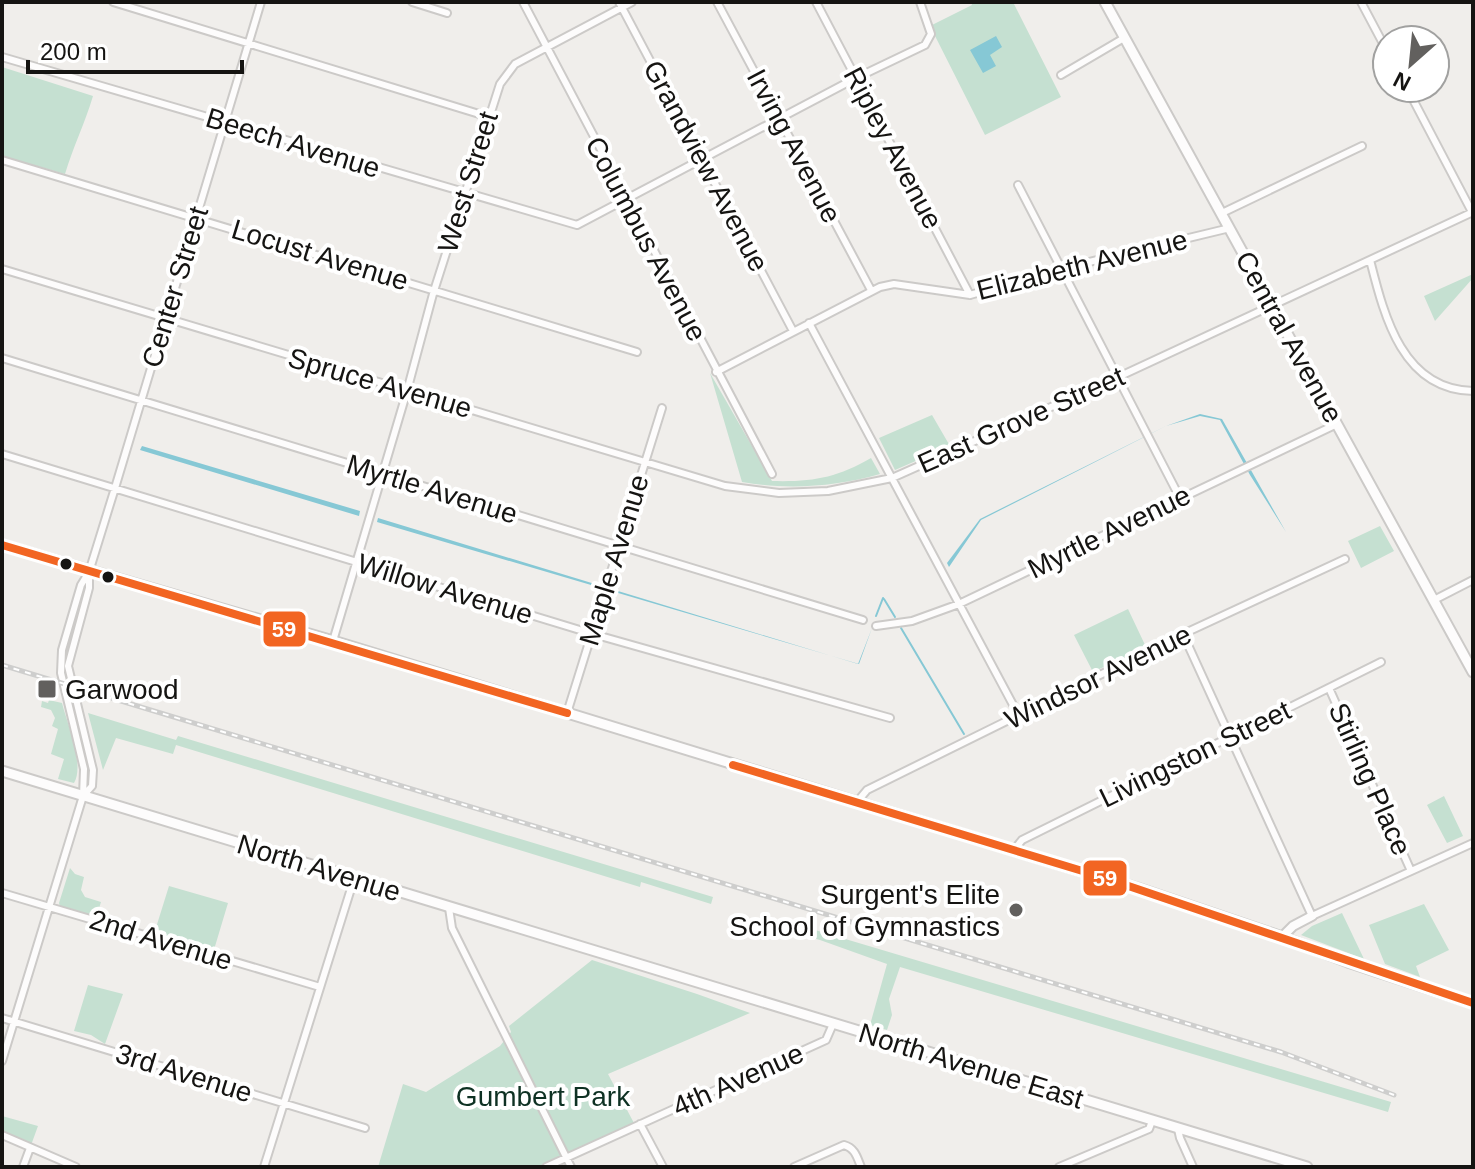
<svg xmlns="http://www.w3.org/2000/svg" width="1475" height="1169" viewBox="0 0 1475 1169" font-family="Arial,sans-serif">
	<rect width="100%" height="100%" fill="#f0eeeb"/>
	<path fill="#c5e0d1" d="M971,2H1013L1061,97L985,135L930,26L972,5Z
		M2,67L93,96C85,123 73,147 65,174L2,156Z
		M1473,274V278L1435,321L1424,296Z
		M710,373L772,481C813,482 836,478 871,458L880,474C834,487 788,490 742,482Z
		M932,415L950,446L895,470L879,438Z
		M1380,526L1394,551L1361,568L1348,541Z
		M1128,609L1146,647L1093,672L1074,635Z
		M49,700L62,703C67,723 85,765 74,783L58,779L64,759L51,754L58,729L52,726L55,718L51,710L41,707L42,701L48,703Z
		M88,713L176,740L178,736L713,897L711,904L641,882L640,887L176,745L173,754L116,738L103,770Z
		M1444,796L1463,836L1447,843L1427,805Z
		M70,868L75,874L84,877L81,890L85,897L101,902L96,918L60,907L59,903Z
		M169,886L228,903L213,953L154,934Z
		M1424,904L1449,950L1416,966L1420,977L1385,964L1369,925Z
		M1342,913L1364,959L1301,935L1312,926Z
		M785,921L1391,1102L1388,1112L900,967L889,999L892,1015L887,1030L870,1025L887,964L820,940L783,929Z
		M592,960L697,994L750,1013L608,1074L635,1125L547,1167H378L403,1084L426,1092L500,1046L511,1032L509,1026Z
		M88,985L123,994L105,1044L91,1035L74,1031Z
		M2,1116L38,1126L30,1148L2,1133Z"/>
	<path fill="#86c8d5" d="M996,36L1002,47L990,55L996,66L983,73L970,50Z
		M1200,414L1222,419L1286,532L1250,475L1220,420L1200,416L1166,426L981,520L949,567L947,563L980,519L1166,426Z
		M142,446L360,511L359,516L140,450Z
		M378,518L858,664L872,628L859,664L377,522Z"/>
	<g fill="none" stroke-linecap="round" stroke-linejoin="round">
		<path stroke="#86c8d5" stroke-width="2" d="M884,599L895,617
			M876,616L883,598
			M901,628L964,734"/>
		<g stroke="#cccac8" stroke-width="10">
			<path id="minor" d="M113,2L489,117
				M412,2L447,13
				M523,2L772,474
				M619,2L793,331
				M717,2L871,290
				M816,2L970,295
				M1361,2L1387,51
				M2,57L577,225L856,78L925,45L931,34L920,2
				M1061,75L1124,38
				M1407,88L1472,212
				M2,160L637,352
				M1018,185L1180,498
				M1222,213L1362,146
				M1370,260C1384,315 1402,390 1473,391
				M2,269L725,486L779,493L828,491L892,478L1116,378L1473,212
				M809,323L1019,716
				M2,358L863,620
				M716,372L880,287L894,284L970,295L1060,269L1230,228
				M2,454L593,634L890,718
				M1434,600L1473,580
				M876,626L912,621L959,604L1337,424
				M1183,634L1312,916L1473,843
				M333,641L407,391L433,294L500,84L515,64L632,2
				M1329,688L1411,871
				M567,713L662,408
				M83,796L92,786L93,770L68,666L89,588V573
				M857,802L867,790L1183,634L1345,559
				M1013,851L1022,840L1381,662
				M2,893L320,987
				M449,908L452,928L571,1167
				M2,1018L365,1128
				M2,1061L83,796L84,769L61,673L62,650L81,585L89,572L115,488L261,2
				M640,1124L663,1167
				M1178,1129L1180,1138L1193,1167
				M2,1135L76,1167
				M23,1167L30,1148
				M264,1167L354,879
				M546,1167L826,1040L833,1024
				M794,1167L844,1145C855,1148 857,1157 861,1167
				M1059,1167L1149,1129L1152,1121"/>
		</g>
		<g stroke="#cccac8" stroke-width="12">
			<path id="tertiary" d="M1282,937L1293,926L1312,916"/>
		</g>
		<g stroke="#cccac8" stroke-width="13">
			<path id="secondary" d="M1105,2L1473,672
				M2,545L333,641L1137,888L1282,937L1348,962L1473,1003
				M2,771L1307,1167"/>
		</g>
		<use href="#minor" stroke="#fdfcfc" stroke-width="6"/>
		<use href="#tertiary" stroke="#fdfcfc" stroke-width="8"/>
		<use href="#secondary" stroke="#fdfcfc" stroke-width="9"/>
		<g stroke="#cececd" stroke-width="5">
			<path id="rail" d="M2,665L1281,1052L1394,1095"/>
		</g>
		<use href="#rail" stroke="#fff" stroke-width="2" stroke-dasharray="6" stroke-linecap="butt"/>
		<g stroke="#fff" stroke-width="14">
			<path id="bus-1" d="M2,545L567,713
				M733,765L1099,876L1473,1003"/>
		</g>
		<use href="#bus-1" stroke="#f26522" stroke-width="8"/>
	</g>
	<g fill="#151412" stroke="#fff" stroke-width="3">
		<circle cx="66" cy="564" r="7"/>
		<circle cx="108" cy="577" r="7"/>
	</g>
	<g fill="#62605e" stroke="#fff" stroke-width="3">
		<rect x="37" y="679" width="20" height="20" rx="4"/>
		<circle cx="1016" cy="910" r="8"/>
	</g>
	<g text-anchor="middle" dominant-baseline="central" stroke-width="8" stroke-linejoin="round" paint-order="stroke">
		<g font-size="28" fill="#151412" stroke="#fff">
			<text transform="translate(293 143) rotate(17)">Beech Avenue</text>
			<text transform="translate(794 146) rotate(62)">Irving Avenue</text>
			<text transform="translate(893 148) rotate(62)">Ripley Avenue</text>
			<text transform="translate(706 166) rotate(62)">Grandview Avenue</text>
			<text transform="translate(468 182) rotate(-73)">West Street</text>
			<text transform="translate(646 239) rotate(62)">Columbus Avenue</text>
			<text transform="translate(320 255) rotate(17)">Locust Avenue</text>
			<text transform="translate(1082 265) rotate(-14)">Elizabeth Avenue</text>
			<text transform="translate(175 287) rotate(-73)">Center Street</text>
			<text transform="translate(1289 337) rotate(61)">Central Avenue</text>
			<text transform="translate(380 383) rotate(16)">Spruce Avenue</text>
			<text transform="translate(1021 420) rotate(-24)">East Grove Street</text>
			<text transform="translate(432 489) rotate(17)">Myrtle Avenue</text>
			<text transform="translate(1109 532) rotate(-26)">Myrtle Avenue</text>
			<text transform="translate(614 560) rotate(-73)">Maple Avenue</text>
			<text transform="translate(445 589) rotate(17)">Willow Avenue</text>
			<text transform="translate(1098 677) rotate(-26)">Windsor Avenue</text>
			<text transform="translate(1195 754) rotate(-26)">Livingston Street</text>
			<text transform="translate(1370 779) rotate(66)">Stirling Place</text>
			<text transform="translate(319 868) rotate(17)">North Avenue</text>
			<text transform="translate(161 940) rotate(17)">2nd Avenue</text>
			<text transform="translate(971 1066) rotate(17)">North Avenue East</text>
			<text transform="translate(184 1073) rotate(17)">3rd Avenue</text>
			<text transform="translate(738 1080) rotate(-24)">4th Avenue</text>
		</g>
		<g font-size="28" fill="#151412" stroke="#fff" text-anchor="start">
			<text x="65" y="689">Garwood</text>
			<text x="1000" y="894" text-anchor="end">Surgent's Elite<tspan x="1000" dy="32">School of Gymnastics</tspan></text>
		</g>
		<g font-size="28" fill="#0e3123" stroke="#fff">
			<text x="543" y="1096">Gumbert Park</text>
		</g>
	</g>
	<g stroke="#fff" stroke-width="3">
		<rect x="262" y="610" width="45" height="38" rx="8" fill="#f26522"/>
		<rect x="1082" y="859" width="46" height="38" rx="8" fill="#f26522"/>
	</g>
	<g font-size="22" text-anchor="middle" font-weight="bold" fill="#fff">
		<text x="284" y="637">59</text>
		<text x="1105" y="886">59</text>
	</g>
	<rect width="1475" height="1169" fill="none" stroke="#151412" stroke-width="8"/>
	<g transform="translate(1411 64) rotate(207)"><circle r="38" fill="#ffffff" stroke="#a1a1a0" stroke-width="2"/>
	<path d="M0-6L14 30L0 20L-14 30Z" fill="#62605e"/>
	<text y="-12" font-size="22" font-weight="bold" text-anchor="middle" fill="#151412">N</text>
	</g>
	<path d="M28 60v12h214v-12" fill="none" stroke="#151412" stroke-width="4"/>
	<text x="40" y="60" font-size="24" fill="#151412" stroke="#ffffff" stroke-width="6" paint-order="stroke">200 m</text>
</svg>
